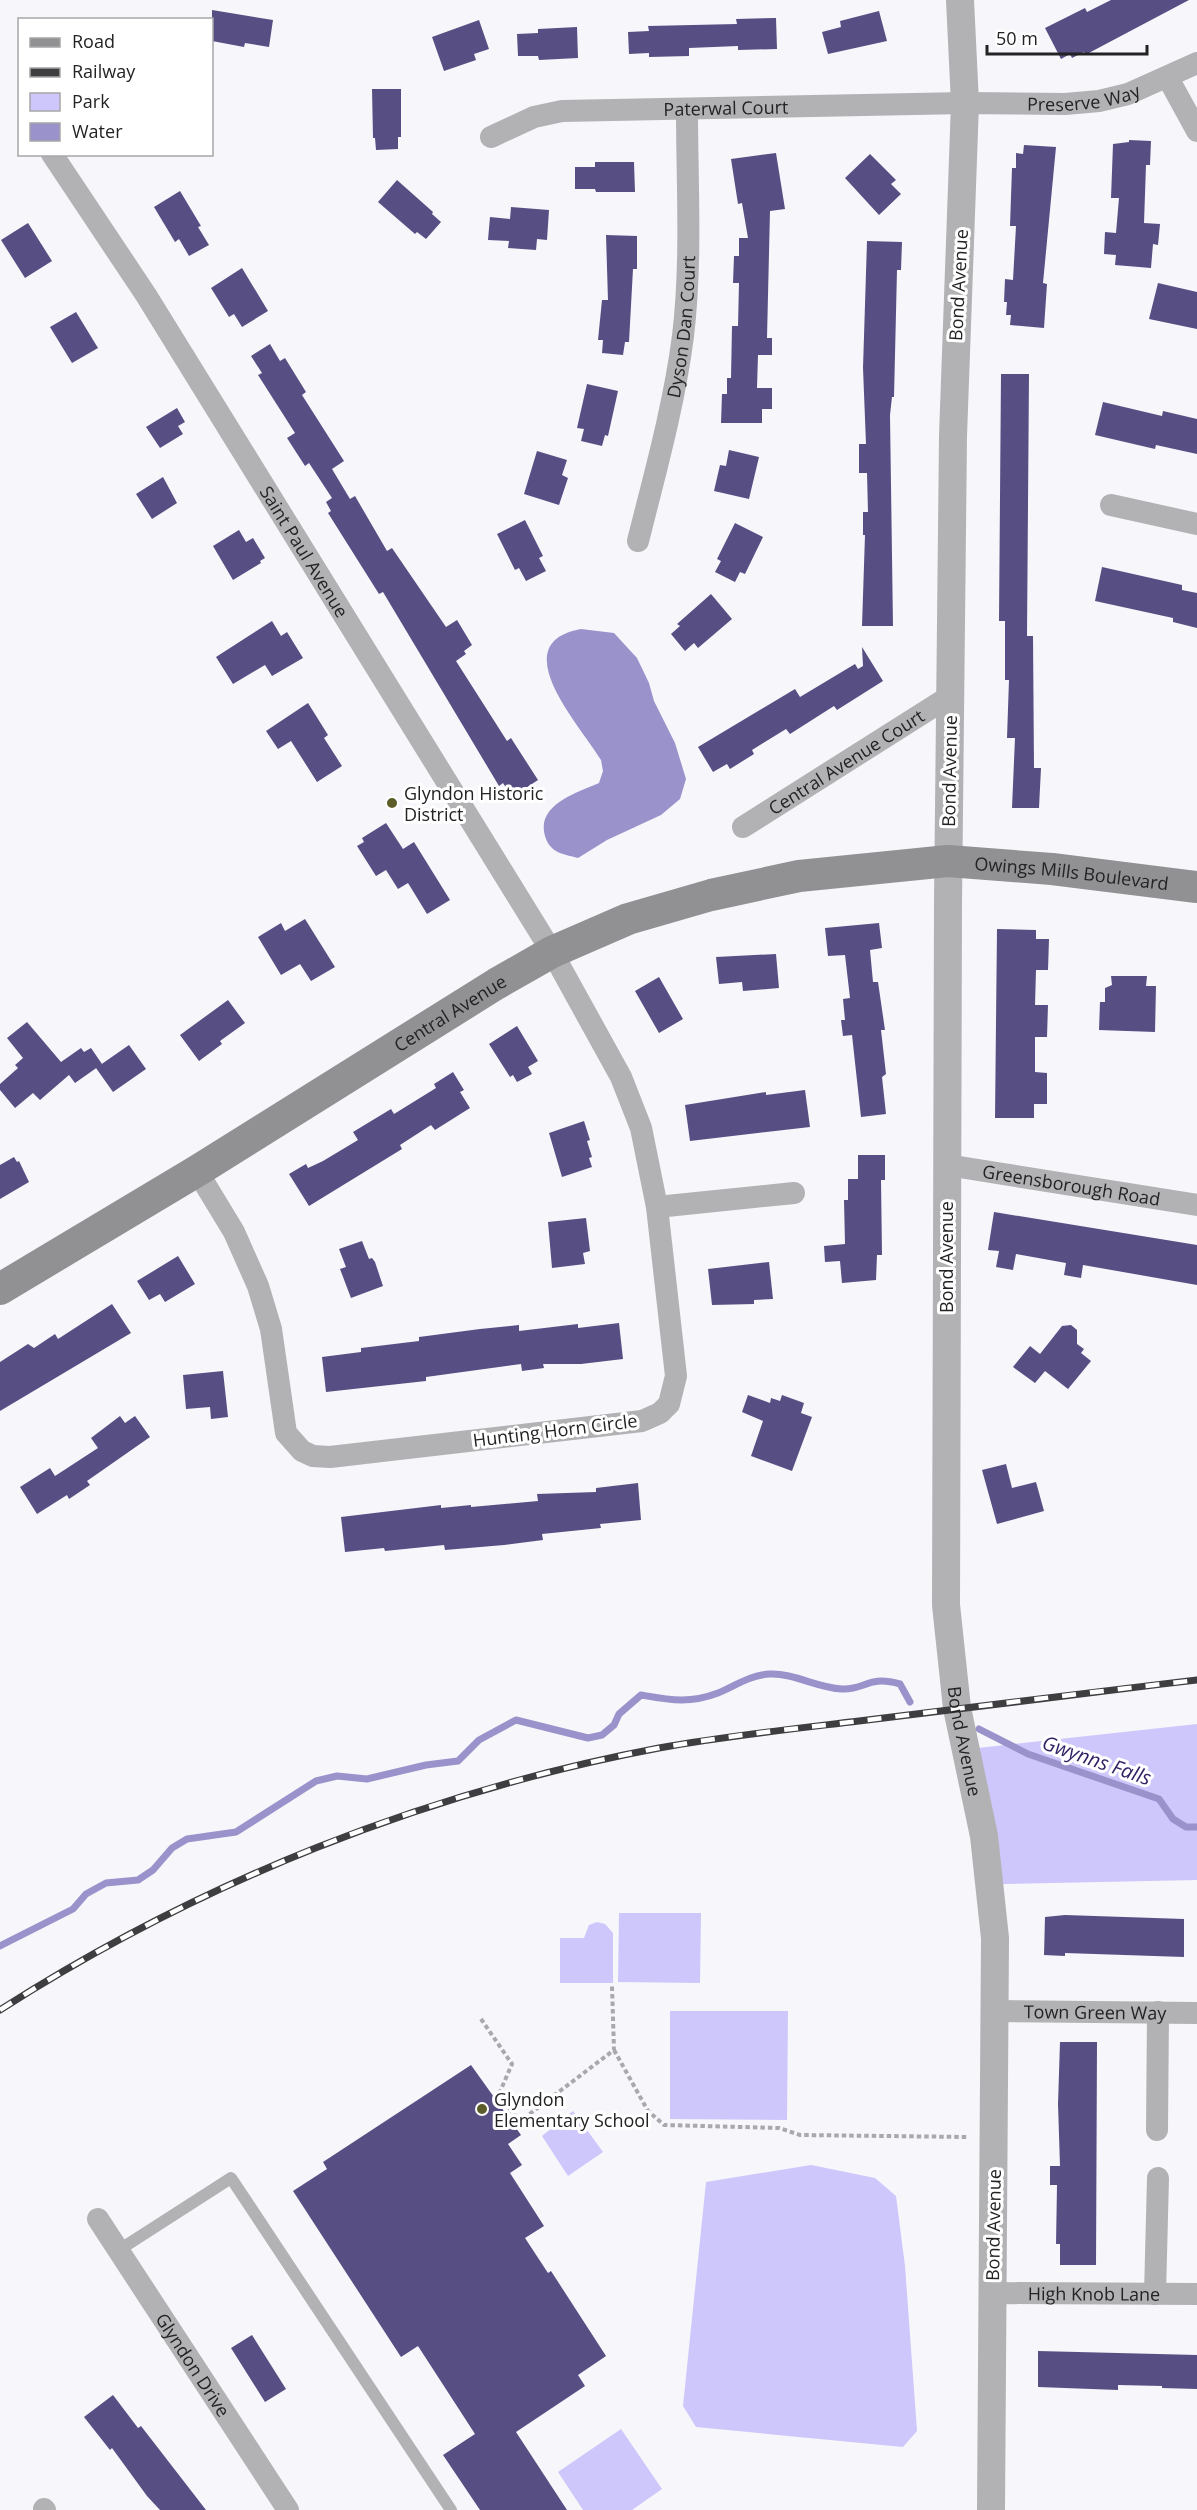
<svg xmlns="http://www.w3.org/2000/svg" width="1197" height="2510" viewBox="0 0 1197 2510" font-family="'Open Sans',sans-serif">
	<rect width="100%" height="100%" fill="#f6f6fb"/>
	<path fill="#cdc7fb" d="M1197,1724V1880L1003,1884L978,1748Z
		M619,1913H701L700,1983L618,1982Z
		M597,1922L605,1924L613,1933V1983H560V1938H584L589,1925Z
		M670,2011H788L787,2120L670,2119Z
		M573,2111L603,2152L568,2176L542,2136Z
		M811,2165L875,2178L896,2196L905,2266L917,2431L903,2447L696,2427L683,2406L706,2182Z
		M621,2429L662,2489L632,2510H583L558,2472Z"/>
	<path fill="#9a92cb" d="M581,629L614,633L637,658L649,683L654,701L675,743L686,779L680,799L661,815L607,840L578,858C563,854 550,853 545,836C536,805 576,793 599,783L603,771L601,760C580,725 503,643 581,629Z"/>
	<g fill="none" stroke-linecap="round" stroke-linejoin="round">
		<path stroke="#9a92cb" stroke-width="7" d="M979,1729L1028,1754L1159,1799L1173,1819L1186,1827H1197
			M0,1946L73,1909L86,1894L106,1883L138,1880L153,1870L172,1848L187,1839L236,1832L316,1781L337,1776L367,1779L426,1765L458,1761L479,1740L516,1720L588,1738L602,1735L614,1725L619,1714L641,1695C670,1700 689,1704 718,1693C735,1686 750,1675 770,1674C794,1673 817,1688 842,1689C866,1690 867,1675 900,1684L910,1702"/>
	</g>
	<path fill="#574f83" d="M1111,0H1189L1085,55L1084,52L1072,58L1070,54L1061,59L1045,28L1085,8L1087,12Z
		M212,10L273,20L269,47L245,43L244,47L212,41Z
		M879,11L887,41L828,54L822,32L841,27L840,21Z
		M776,18L777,49L738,50V46L689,48V56L649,57V53L629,54L628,32L649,31L648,26L737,24L736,19Z
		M479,20L489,49L474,54L476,60L444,71L432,37Z
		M577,27L578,58L539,60L538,56H518L517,34L538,33V29Z
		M372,89H401V137H398V149L376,150L375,138H373Z
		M1129,140L1151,141L1150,165H1146L1144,223L1160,224L1158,245L1153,244L1151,268L1115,265L1116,255L1104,254L1105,232L1116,233L1119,198H1111L1113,144L1129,142Z
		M1024,145L1056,147L1043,283L1047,284L1044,328L1010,325L1011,315H1006L1007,302H1004L1005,279L1013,280L1016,226H1010L1012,168H1016V153L1023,154Z
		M776,153L785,209L770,211L767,338H772V355H758L757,388H772V409H762V423H721L722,394H727V378H731L732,326H738L739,283H733L734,256H739V238H748L742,203L738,204L731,159Z
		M870,154L896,180L891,184L901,194L879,215L845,178Z
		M595,162H634L635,192H596L595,189H575V167H595Z
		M397,180L433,212L432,214L441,222L426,239L417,232L415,234L378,202Z
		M180,191L201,226L198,227L209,245L189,256L179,239L175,242L154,207Z
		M511,207L549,210L547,240L537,239L536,250L508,248L509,241L488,240L490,217L510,219Z
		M28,223L52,261L25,278L1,240Z
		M606,235L637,236V269H633L629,342H625L623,355L602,353L603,340H598L602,300H608Z
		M867,241L902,242L901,270H897L894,397H892L890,415L893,626H862L865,535H863V512H868L867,473H859V444H866L863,368Z
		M242,268L268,311L242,327L234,314L229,317L211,288Z
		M1158,283L1197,292V329L1149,319Z
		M76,312L98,348L72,363L50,327Z
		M270,344L280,361L285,358L306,392L302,395L344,461L332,469L350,499L355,496L387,551L392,548L446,627L457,620L472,645L464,651L466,654L456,661L507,741L511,738L538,780L512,797L503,783L499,786L383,592L379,594L328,513L331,511L326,502L332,498L309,463L305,466L287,438L295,433L258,375L262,373L251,356Z
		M1001,374H1029L1027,636H1033L1034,768H1041L1039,808H1012L1015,738H1007L1009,680H1005V621H999Z
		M587,384L618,391L608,436L605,435L602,446L581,441L584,429L577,428Z
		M1103,402L1162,416L1163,411L1197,419V454L1156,445L1155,449L1095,435Z
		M177,408L185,422L178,426L183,434L160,448L146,427Z
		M729,450L759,457L749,499L714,491L720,465L726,466Z
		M537,451L567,460L562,475L568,478L559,505L524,494Z
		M163,477L177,503L152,519L136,494Z
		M525,520L543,556L539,558L546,571L526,581L519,568L515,570L497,534Z
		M735,523L763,537L745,574L740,572L735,582L715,572L721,561L717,559Z
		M239,530L246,542L253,538L265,558L260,561L261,563L233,580L213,546Z
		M1102,567L1182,585V590L1197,593V628L1173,622V618L1095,601Z
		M711,594L732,619L698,648L694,643L685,651L671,634L680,626L677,624Z
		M272,621L281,636L287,632L303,658L272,676L265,665L233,684L216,657Z
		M862,647L883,681L837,710L834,706L790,734L786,729L752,750L754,754L730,769L727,764L713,772L698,747L795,689L800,697L855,664L858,669L863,666Z
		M308,703L328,735L324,738L342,766L317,782L291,741L278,749L266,731Z
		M386,823L403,849L414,842L450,900L427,914L408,883L398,889L386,870L376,876L357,846L364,842L362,838Z
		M305,919L335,967L311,981L300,964L281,975L258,937L281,923L285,931Z
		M879,923L882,948L870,950L873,982H878L885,1030H881L886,1074L882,1077L886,1114L861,1117L852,1035L843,1036L841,1020H845L843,999L850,998L845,955L828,956L825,928Z
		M997,929L1036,930V939H1049L1048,970H1036L1035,1005H1048L1047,1037H1035V1072L1047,1073V1104H1034V1118H995Z
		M776,954L779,988L743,991L742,982L719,984L716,957Z
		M1111,976H1147L1146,986H1156L1155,1032L1099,1030L1100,1002H1105V988L1112,985Z
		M659,977L683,1019L659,1033L635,991Z
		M228,1000L245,1023L220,1041L222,1044L199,1061L180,1035Z
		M27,1022L61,1062L81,1048L84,1052L91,1048L102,1064L75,1083L69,1075L40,1100L33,1093L15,1108L0,1090V1084L18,1068L15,1065L23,1058L7,1038Z
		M517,1026L538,1061L528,1067L532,1074L517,1082L513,1075L510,1077L489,1044Z
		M129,1045L146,1069L113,1092L96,1068Z
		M453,1072L464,1090L460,1092L470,1108L435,1130L431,1125L400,1145L402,1149L309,1206L289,1174L306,1164L308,1168L323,1161L358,1140L353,1132L391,1109L394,1114L436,1088L434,1084Z
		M805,1090L810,1127L690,1141L685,1105L766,1092V1095Z
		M584,1121L590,1140L587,1141L592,1157L589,1158L592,1167L562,1177L549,1133Z
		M858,1155H885V1180H881L882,1255H877L876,1280L842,1283L840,1261L825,1262L824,1246L845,1244L844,1200H848V1179H858Z
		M14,1157L17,1162L19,1161L29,1182L0,1199V1165Z
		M994,1212L1197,1245V1285L1083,1265L1081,1278L1064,1275L1066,1263L1016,1254L1013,1270L996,1267L999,1251L988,1250Z
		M586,1218L590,1251L583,1253L585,1264L552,1268L548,1222Z
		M362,1241L369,1259L372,1258L375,1262L383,1286L351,1298L340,1269L346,1267L339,1249Z
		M178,1256L195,1284L165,1302L160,1294L149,1300L137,1281Z
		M769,1262L773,1299L754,1300V1304L712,1305L708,1269Z
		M112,1304L131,1333L0,1411V1362L28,1344L34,1348L55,1334L58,1339Z
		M619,1323L623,1359L581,1364H543L544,1368L522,1371L521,1364L426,1377V1381L326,1392L322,1357L361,1352V1348L419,1341V1337L480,1329L519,1325V1331L578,1324V1328Z
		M1071,1325L1077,1330V1344L1084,1349L1081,1353L1091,1361L1068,1389L1045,1371L1035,1383L1013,1367L1030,1346L1040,1354L1062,1326Z
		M223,1371L228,1417L211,1419L210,1407L186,1409L183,1375Z
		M748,1395L770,1403L771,1398L780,1401L782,1395L804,1403L801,1413L812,1417L792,1471L751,1456L763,1421L742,1412Z
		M120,1416L125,1423L135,1416L150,1437L87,1481L90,1485L69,1499L67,1495L37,1514L20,1487L50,1468L55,1476L98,1448L91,1438Z
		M1006,1464L1012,1488L1036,1482L1044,1511L997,1524L982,1470Z
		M638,1483L641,1520L600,1524L601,1528L542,1534L543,1540L504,1545L445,1550L444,1545L385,1551L384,1548L345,1552L341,1517L441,1505V1508L471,1505V1507L538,1501L537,1494L596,1492V1488Z
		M1065,1915L1184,1919V1957L1065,1953V1956L1044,1955L1045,1917Z
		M1060,2042H1097L1096,2265H1060V2244H1056L1057,2185H1050V2166H1060L1058,2104Z
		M471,2065L521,2135L508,2144L522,2165L510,2173L544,2226L525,2238L548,2273L551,2271L606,2356L578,2375L585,2386L516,2432L567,2510H480L443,2455L475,2434L418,2346L401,2357L293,2191L327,2169L323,2162Z
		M252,2335L286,2389L265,2402L231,2348Z
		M1038,2351L1197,2355V2389L1162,2388V2386L1118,2385V2390L1038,2387Z
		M113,2395L138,2428L141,2426L206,2510H160L147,2496L112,2448L110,2450L84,2417Z"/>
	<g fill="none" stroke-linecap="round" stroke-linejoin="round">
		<path stroke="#a9a9ad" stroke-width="4" stroke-dasharray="4.5 3" stroke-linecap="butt" d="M481,2019L512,2064L499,2094L519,2122L614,2050L612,1986
			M614,2050L648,2111L664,2125L779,2128L800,2135L968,2137"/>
		<path stroke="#b2b2b4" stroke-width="12" d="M119,2250L231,2178L451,2510"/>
		<g stroke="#b2b2b4" stroke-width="22">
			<path d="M1168,78L1197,131"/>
			<path id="s1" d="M491,137L534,117L562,111L965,103L1065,104L1099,101L1128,94L1197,63"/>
			<path id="s2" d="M52,154L146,295L552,952L621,1077L641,1128L657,1207L676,1376L669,1404L660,1413L642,1421L330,1457L313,1456L302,1451L286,1433L271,1329L258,1286L234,1232L197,1171"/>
			<path d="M1111,505L1197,524"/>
			<path id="s3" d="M638,541C655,473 674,406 683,336C692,261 687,184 687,109"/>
			<path id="s4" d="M743,827L950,696"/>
			<path id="s5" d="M947,1165L1197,1205"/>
			<path d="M657,1207L794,1193"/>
			<path id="s6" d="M995,2011L1197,2013"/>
			<path d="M1157,2130L1158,2012"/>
			<path id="s7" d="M98,2219L288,2510"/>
			<path id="s8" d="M992,2293L1197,2294"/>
			<path d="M1155,2294L1158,2178"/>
			<path d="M44,2509L45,2510"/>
		</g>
		<path stroke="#b2b2b4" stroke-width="28" id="s9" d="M960,0L965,103L953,436L948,903L946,1605L957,1708L984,1836L995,1938L991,2510"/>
		<path stroke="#919194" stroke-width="32" id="s10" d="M0,1289L197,1171L496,984L552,952L628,919L711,895L799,876L948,861L1052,869L1197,887"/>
		<g stroke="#3e3e40" stroke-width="7">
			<path id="rail" d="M0,2010C200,1882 425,1792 659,1748C725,1736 792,1729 859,1721C971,1707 1084,1693 1197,1680"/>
		</g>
		<use href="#rail" stroke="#fff" stroke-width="4.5" stroke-dasharray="14" stroke-linecap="butt"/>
	</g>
	<g fill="#5b5c29" stroke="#fff" stroke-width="2">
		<circle cx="392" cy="803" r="6"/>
		<circle cx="482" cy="2109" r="6"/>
	</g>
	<g text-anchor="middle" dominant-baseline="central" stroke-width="6" stroke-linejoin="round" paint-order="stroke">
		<g font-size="18" fill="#232325" stroke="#fff">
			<text stroke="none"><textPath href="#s1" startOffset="598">Preserve Way</textPath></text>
			<text stroke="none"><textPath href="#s1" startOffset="240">Paterwal Court</textPath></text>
			<text transform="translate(958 285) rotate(-87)">Bond Avenue</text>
			<text stroke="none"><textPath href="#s3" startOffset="219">Dyson Dan Court</textPath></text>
			<text stroke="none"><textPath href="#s2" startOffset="471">Saint Paul Avenue</textPath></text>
			<text stroke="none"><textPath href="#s4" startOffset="122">Central Avenue Court</textPath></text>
			<text transform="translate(949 771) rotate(-89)">Bond Avenue</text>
			<text stroke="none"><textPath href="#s10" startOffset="1180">Owings Mills Boulevard</textPath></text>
			<text stroke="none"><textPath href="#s10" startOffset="528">Central Avenue</textPath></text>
			<text stroke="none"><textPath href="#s5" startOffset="126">Greensborough Road</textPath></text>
			<text transform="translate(946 1257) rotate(-90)">Bond Avenue</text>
			<text transform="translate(555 1430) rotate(-7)">Hunting Horn Circle</text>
			<text stroke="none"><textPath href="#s9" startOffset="1743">Bond Avenue</textPath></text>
			<text stroke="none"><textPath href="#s6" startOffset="100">Town Green Way</textPath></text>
			<text transform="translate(993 2225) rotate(-89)">Bond Avenue</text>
			<text stroke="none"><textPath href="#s8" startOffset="102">High Knob Lane</textPath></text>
			<text stroke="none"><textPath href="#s7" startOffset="174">Glyndon Drive</textPath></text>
		</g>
		<g font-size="18" fill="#232325" stroke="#fff" text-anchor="start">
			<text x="404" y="793">Glyndon Historic<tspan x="404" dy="21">District</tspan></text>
			<text x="494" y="2099">Glyndon<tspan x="494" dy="21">Elementary School</tspan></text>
		</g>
		<g font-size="20" font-style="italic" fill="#301f62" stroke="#fff">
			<text transform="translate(1097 1760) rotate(19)">Gwynns Falls</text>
		</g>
	</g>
	<rect x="18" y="18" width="195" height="138" fill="#ffffff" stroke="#a7a7a8" stroke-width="1.5"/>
	<rect x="30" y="38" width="30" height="9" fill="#919194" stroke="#a7a7a8" stroke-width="1.5"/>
	<text x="72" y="48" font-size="18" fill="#232325">Road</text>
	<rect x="30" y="68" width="30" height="9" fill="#3e3e40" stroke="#a7a7a8" stroke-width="1.5"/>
	<text x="72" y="78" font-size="18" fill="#232325">Railway</text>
	<rect x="30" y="93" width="30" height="18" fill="#cdc7fb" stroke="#a7a7a8" stroke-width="1.5"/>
	<text x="72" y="108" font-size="18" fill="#232325">Park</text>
	<rect x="30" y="123" width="30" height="18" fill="#9a92cb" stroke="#a7a7a8" stroke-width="1.5"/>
	<text x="72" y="138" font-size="18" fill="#232325">Water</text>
	<path d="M987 45v9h160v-9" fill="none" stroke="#232325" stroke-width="3"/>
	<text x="996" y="45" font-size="18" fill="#232325" stroke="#ffffff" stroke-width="4.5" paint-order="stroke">50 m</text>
</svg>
